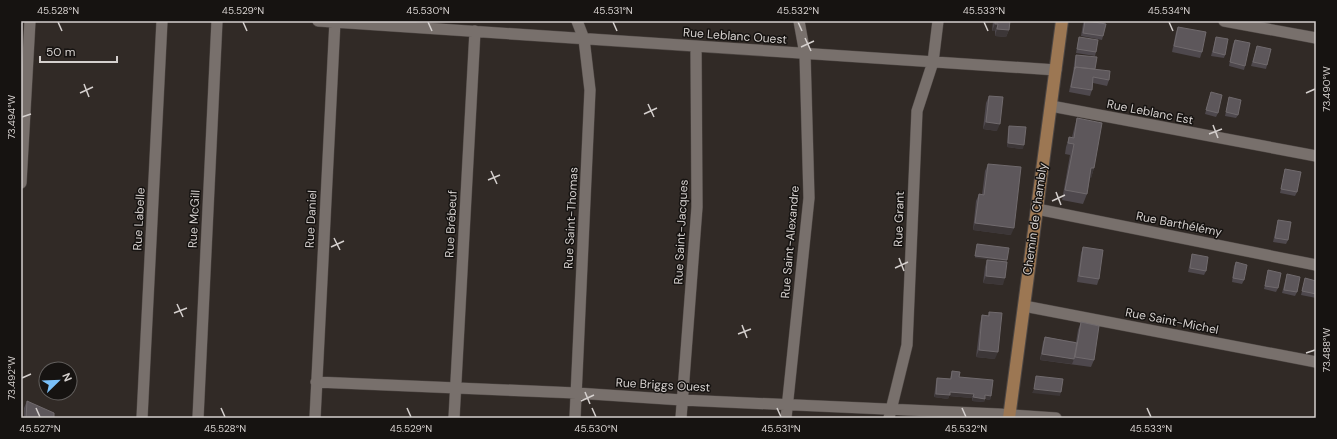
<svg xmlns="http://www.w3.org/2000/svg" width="1337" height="439" viewBox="0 0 1337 439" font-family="'DM Sans',sans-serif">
	<rect width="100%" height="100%" fill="#312a26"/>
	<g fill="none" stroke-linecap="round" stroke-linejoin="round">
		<g stroke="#4e4744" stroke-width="12">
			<path id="minor" d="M318,21L1056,70
				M1224,21L1316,38
				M1051,106L1316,156
				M21,183L30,21
				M1037,209L1316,265
				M1024,306L1316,362
				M316,382L576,393L682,400L998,414L1056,418
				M142,418L162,21
				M198,418L217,21
				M315,418L335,21
				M454,418L475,31
				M575,418L590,90L584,39L577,21
				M681,418L697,207L696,46
				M786,418L809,198L805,54L799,21
				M889,418L907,345L917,111L933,62L938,21"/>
		</g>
		<g stroke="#4e4744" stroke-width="14">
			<path id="major" d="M1009,418L1062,21"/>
		</g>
		<use href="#minor" stroke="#78706c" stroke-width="11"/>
		<use href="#major" stroke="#9c7753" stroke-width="12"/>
	</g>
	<path fill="#4e484d" d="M993,21H1010L1009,30L1006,37L995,36V31H992Z
		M1084,21H1105L1104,24L1103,36L1102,40L1081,36L1083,24Z
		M1178,27L1202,52L1200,58L1172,52L1176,32Z
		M1079,37L1096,52L1095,56L1076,53L1078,41Z
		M1216,37L1225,55L1224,58L1211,56Z
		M1235,40L1245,66L1244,70L1229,66L1233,44Z
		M1257,46L1267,65L1266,69L1251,66Z
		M1076,55L1109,80L1107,86L1093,83L1092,90L1090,96L1069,92L1073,72L1075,58Z
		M1211,92L1218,113L1216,117L1205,114Z
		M989,96L997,131L983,129L986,103Z
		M1229,97L1238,115L1236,118L1225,116Z
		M1077,118L1094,168L1091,178H1090L1087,194L1083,204L1062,200L1070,155L1065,154L1066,147L1069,137H1072L1074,129Z
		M1009,126L1023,149L1007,147L1008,130Z
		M988,164L1011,235L973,230L976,201L979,194L982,195L985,171Z
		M1285,169L1297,192L1295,196L1280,193Z
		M1278,220L1288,240L1286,244L1273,242L1277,224Z
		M1083,247L1099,279L1097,285L1077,282L1081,253Z
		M1192,254L1206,271L1204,275L1188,272L1191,258Z
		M987,260L1003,285L983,283L985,267Z
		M1236,262L1244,280L1242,284L1232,282L1234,266Z
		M1268,270L1278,288L1276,292L1264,289Z
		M1287,274L1297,292L1295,296L1282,293Z
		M1305,278L1316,281V298L1301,295Z
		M989,312L995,359L976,357L980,323L982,315L988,316Z
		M1081,322L1094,360L1091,367L1040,360L1043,342L1045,337L1076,342L1078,330Z
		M952,371L959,377L991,396L990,400L985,399L984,402L972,401V398L949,396L948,399L934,397L936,382L937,378L950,379Z
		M27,401L54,418H24V408Z"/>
	<path fill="#3c3637" d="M1086,21H1105L1104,24Z
		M995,24H998L995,31H992Z
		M997,29L1009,30L1006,37L995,36Z
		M986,122L1000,124L997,131L983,129Z
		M1008,143L1024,145L1023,149L1007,147Z
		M1091,168H1094L1091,178H1088Z
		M975,223L1014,228L1011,235L973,230Z
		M975,256L1007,260V262L975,258Z
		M986,276L1005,278L1003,285L983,283Z
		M979,350L998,352L995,359L976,357Z
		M1042,354L1074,359L1072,364L1040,360Z
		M1034,389L1061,392L1060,396L1032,393Z
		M950,392L974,394L972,398L949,396L948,399L934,397L936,394Z
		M985,395L991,396L990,400L985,399L984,402L972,401L973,397Z"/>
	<path fill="#5d575b" stroke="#706a6d" d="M995,21H1010L1009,30L997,29L998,24H995Z
		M1085,21H1088L1106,24L1103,36L1083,33Z
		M1178,27L1206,32L1202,52L1174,46Z
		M1079,37L1098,40L1096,52L1077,49Z
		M1216,37L1228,39L1225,55L1213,52Z
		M1235,40L1250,43L1245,66L1230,62Z
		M1257,46L1271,49L1267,65L1253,62Z
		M1076,55L1097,57L1095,69L1075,67V69Z
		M1075,67L1110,71L1109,80L1093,77L1092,90L1071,87Z
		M1211,92L1222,95L1218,113L1206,110Z
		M989,96L1003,97L1000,124L986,122Z
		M1229,97L1241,100L1238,115L1226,112Z
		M1077,118L1102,123L1094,168H1091L1087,194L1065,190L1074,144L1068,143L1069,137L1074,138Z
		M1009,126L1026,127L1024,145L1008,143Z
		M988,164L1021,167L1014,228L975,223L979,194L984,195Z
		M1285,169L1301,172L1297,192L1281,189Z
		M1278,220L1291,222L1288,240L1275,238Z
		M977,244L1009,248L1007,260L975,256Z
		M1083,247L1103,250L1099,279L1079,276Z
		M1192,254L1208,257L1206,271L1190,268Z
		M987,260L1007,262L1005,278L986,276Z
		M1236,262L1247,265L1244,280L1233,278Z
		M1268,270L1281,273L1278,288L1265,286Z
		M1287,274L1300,277L1297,292L1284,290Z
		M1305,278L1316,281V294L1302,291Z
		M989,312L1002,313L998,352L979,350L982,315L989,316Z
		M1081,322L1099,326L1094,360L1075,357Z
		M1045,337L1077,343L1074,359L1042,354Z
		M952,371L960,372L959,377L993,380L991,396L985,395V399L973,397L974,394L950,392V395L936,394L937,378L951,379Z
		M1036,376L1063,379L1061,392L1034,389Z
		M27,401L54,413V418H26Z"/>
	<path fill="none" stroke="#d5d0ce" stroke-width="1.5" d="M58,22L62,31M243,22L247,31M428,22L432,31M613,22L617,31M798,22L802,31M984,22L988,31M1169,22L1173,31M805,38L811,51M801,47L814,41M84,84L89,97M80,93L93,87M1306,93L1315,89M648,104L654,117M644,114L657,108M22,117L31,114M1213,125L1218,138M1209,134L1222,129M491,171L497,184M488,180L500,175M1056,192L1061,205M1052,201L1065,195M334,238L340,250M331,247L344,241M899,258L904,271M895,268L908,262M177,304L183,317M174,313L187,308M742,325L747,338M738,334L751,329M1306,353L1315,350M22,378L31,374M585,392L590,404M581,401L594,395M36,408L40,417M221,408L225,417M407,408L411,417M592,408L596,417M777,408L781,417M962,408L966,417M1147,408L1151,417"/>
	<g text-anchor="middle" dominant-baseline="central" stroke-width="3" stroke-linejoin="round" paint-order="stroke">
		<g font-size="12" fill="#d5d0ce" stroke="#161311">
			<text transform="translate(735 36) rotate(4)">Rue Leblanc Ouest</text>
			<text transform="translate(1150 112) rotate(11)">Rue Leblanc Est</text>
			<text transform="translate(571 218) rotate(-87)">Rue Saint-Thomas</text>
			<text transform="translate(139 219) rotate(-87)">Rue Labelle</text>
			<text transform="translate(194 219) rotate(-87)">Rue McGill</text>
			<text transform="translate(311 219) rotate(-87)">Rue Daniel</text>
			<text transform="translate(899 219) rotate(-88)">Rue Grant</text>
			<text transform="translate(1035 219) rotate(-82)">Chemin de Chambly</text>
			<text transform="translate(451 224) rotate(-87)">Rue Brébeuf</text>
			<text transform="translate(1179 224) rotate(11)">Rue Barthélémy</text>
			<text transform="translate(681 232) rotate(-87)">Rue Saint-Jacques</text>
			<text transform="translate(790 242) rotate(-85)">Rue Saint-Alexandre</text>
			<text transform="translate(1172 321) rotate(11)">Rue Saint-Michel</text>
			<text transform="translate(663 385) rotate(3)">Rue Briggs Ouest</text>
		</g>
	</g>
	<rect width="1337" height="439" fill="none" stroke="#161311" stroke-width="44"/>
	<g transform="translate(58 381) rotate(67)"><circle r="19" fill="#161311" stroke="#625f5d"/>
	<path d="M0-3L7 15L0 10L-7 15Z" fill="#79bff8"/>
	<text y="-6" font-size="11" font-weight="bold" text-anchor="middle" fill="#d5d0ce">N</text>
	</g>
	<path d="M40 56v6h77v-6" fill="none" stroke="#d5d0ce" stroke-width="2"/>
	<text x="46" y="56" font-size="12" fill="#d5d0ce" stroke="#161311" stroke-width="3" paint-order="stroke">50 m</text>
	<rect x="22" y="22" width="1293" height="395" fill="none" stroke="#d5d0ce" stroke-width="1.5"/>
	<g font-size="10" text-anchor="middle" fill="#d5d0ce">
		<text x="58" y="14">45.528°N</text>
		<text x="243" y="14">45.529°N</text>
		<text x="428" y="14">45.530°N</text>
		<text x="613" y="14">45.531°N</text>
		<text x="798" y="14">45.532°N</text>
		<text x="984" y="14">45.533°N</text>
		<text x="1169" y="14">45.534°N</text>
		<text transform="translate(1326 89) rotate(-90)" y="4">73.490°W</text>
		<text transform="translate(11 117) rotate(-90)" y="4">73.494°W</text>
		<text transform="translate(1326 350) rotate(-90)" y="4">73.488°W</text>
		<text transform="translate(11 378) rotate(-90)" y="4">73.492°W</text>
		<text x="40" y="432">45.527°N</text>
		<text x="225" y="432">45.528°N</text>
		<text x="411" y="432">45.529°N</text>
		<text x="596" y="432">45.530°N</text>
		<text x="781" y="432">45.531°N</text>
		<text x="966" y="432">45.532°N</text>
		<text x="1151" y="432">45.533°N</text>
	</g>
</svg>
